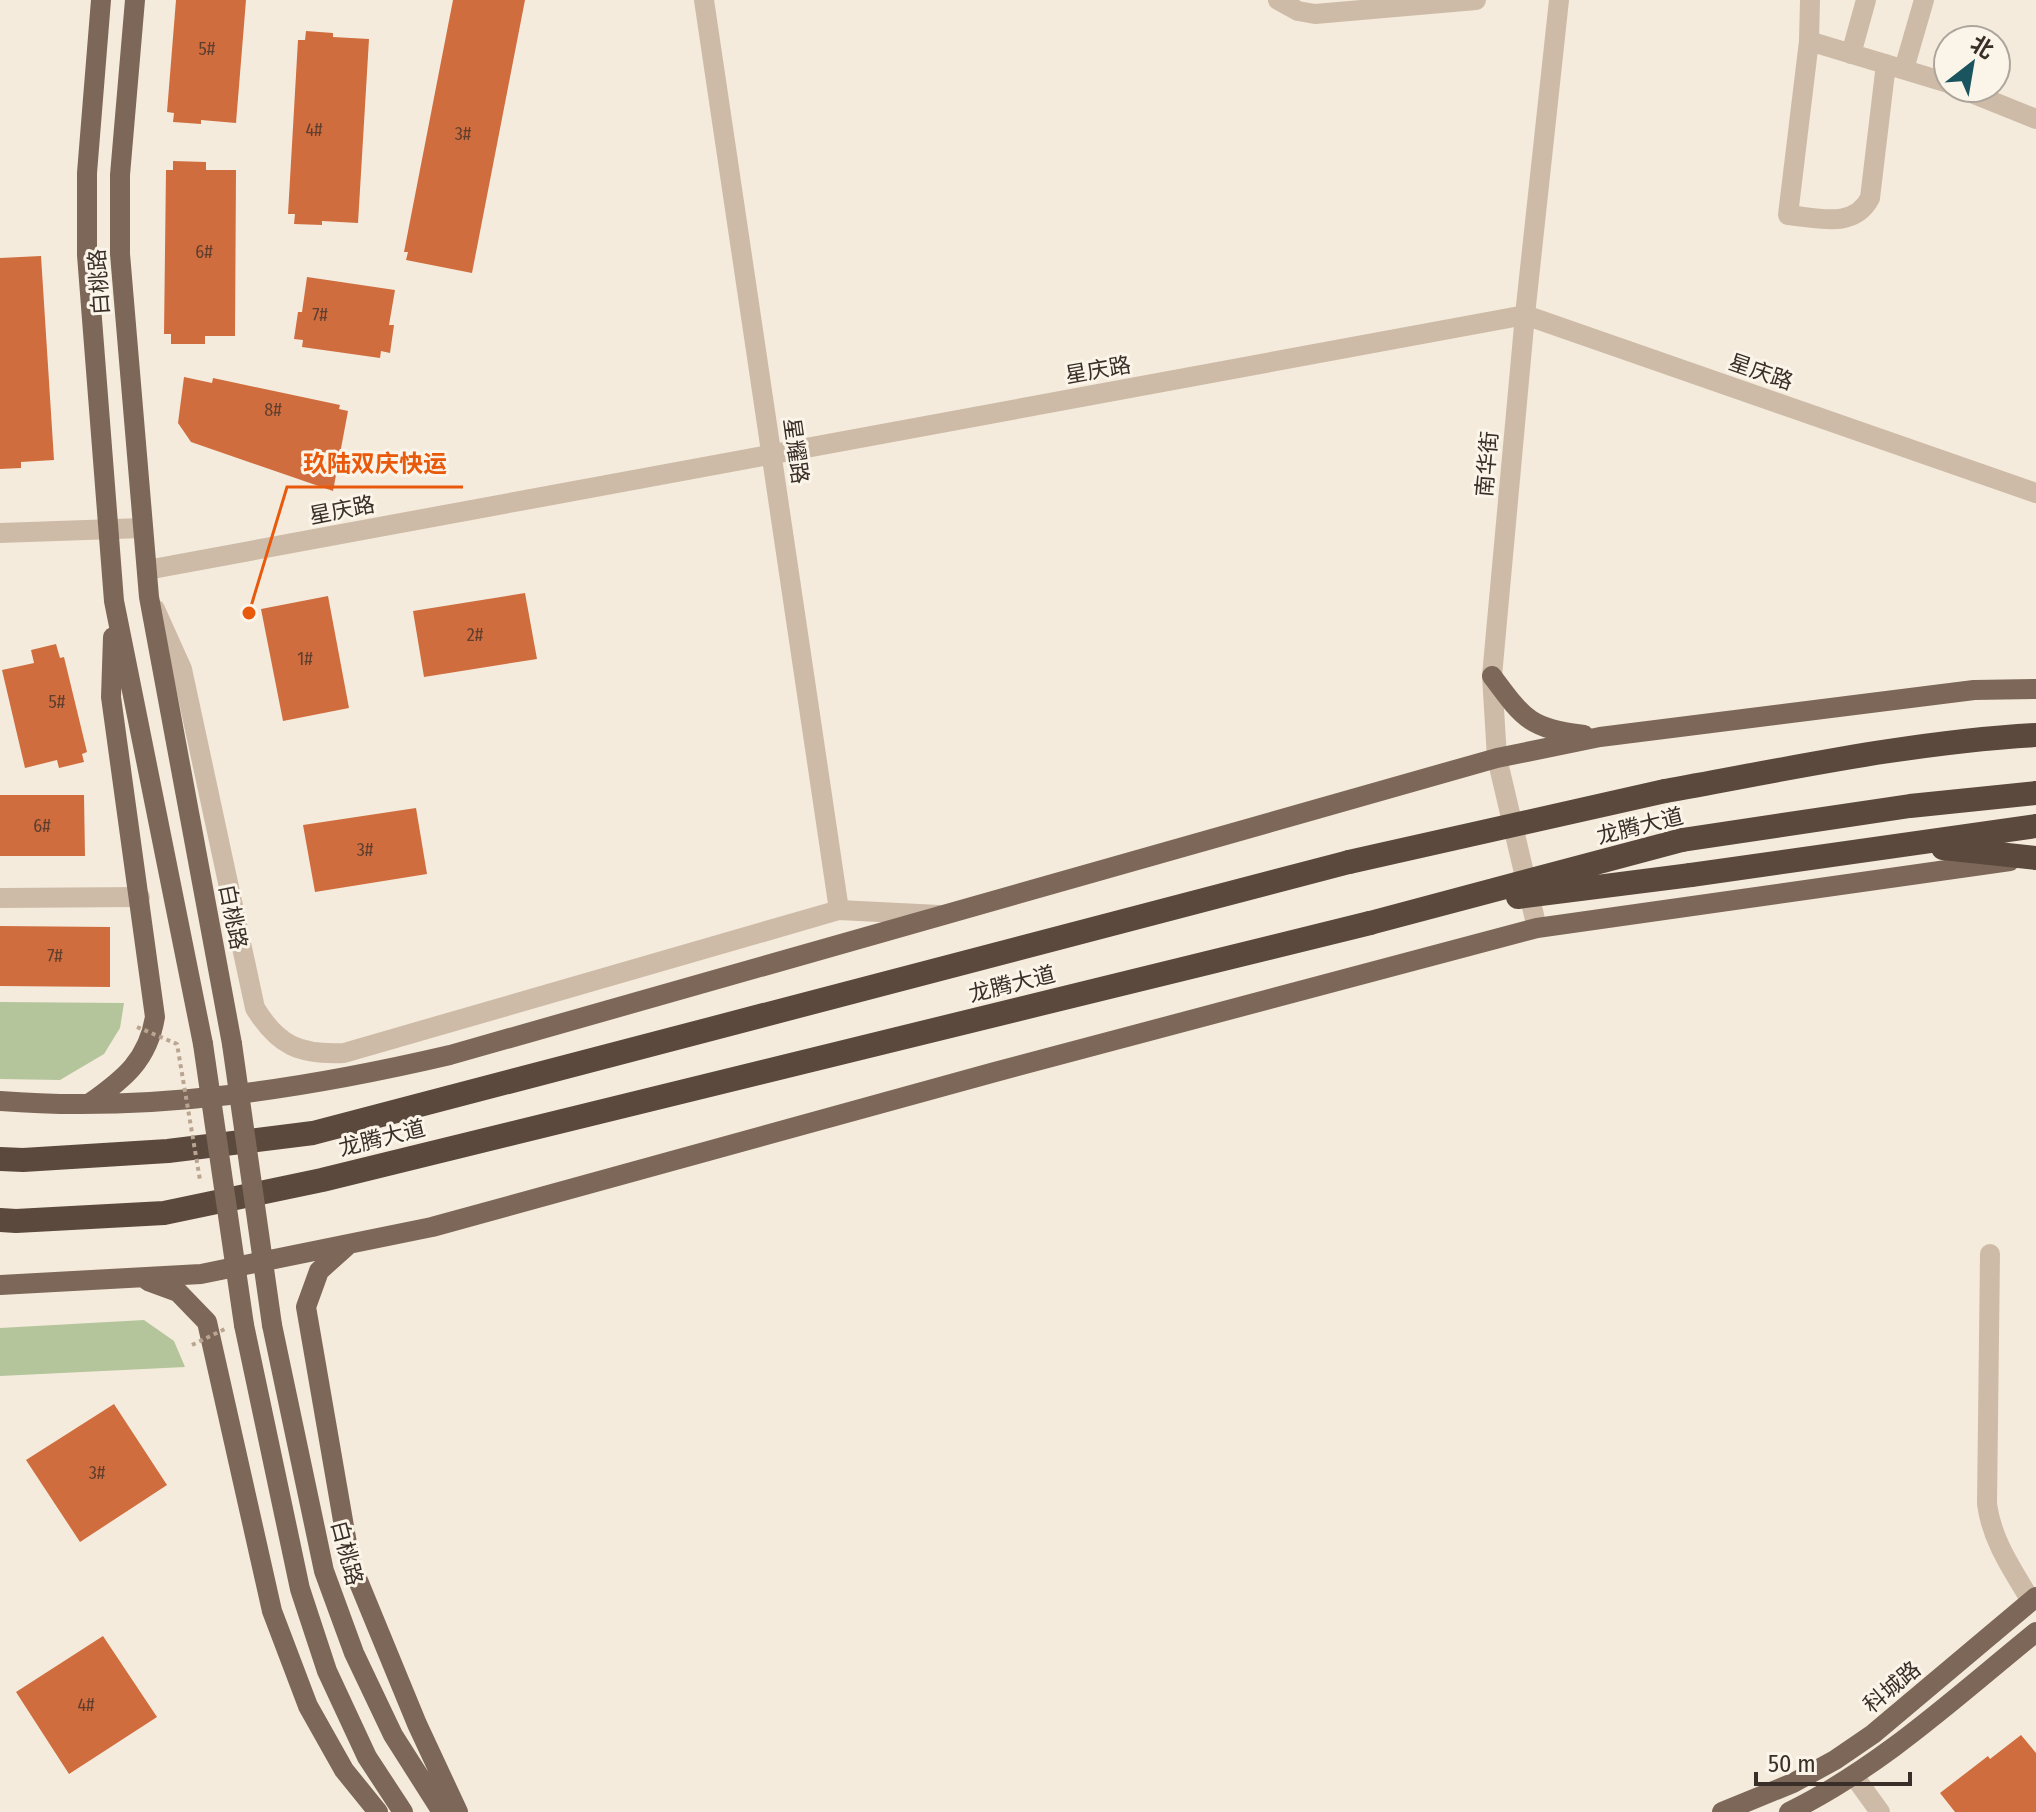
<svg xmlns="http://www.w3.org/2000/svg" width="2036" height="1812" viewBox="0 0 2036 1812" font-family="'Fira Sans Condensed','Noto Sans SC',sans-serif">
	<rect width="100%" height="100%" fill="#f4ebdc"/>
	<path fill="#b4c59b" d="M0,1002L124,1003L120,1028L104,1054L60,1080L0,1079Z
		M144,1320L174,1341L185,1367L0,1376V1328Z"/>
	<path fill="#d06d3f" d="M176,0H246L236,123L201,120V124L173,122L174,113L167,112Z
		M453,0H525L472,273L406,260L408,252H404Z
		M306,31L333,33V37L369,39L358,223L322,221V225L294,224L295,214H288L298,40H305Z
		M173,161L206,162V170H236L235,336H205V344H171V334H164L166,170H173Z
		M41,256L54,460L21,462V468L0,469V258Z
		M307,277L395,290L389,325H394L390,353L381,351L380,358L302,347L303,340L294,339L298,312H302Z
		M184,377L212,383L213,378L340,405L339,409L348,411L333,491L191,442L178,423Z
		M525,593L537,659L424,677L413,611Z
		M328,596L349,708L283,721L261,609Z
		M56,644L60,658L64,657L87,752L82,754L84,762L59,768L57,760L25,768L2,670L34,663L31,650Z
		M0,795H84L85,856H0Z
		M416,808L427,874L315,892L303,825Z
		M0,926L110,927V987L0,986Z
		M114,1404L167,1485L80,1542L26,1460Z
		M103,1636L157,1717L69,1774L16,1692Z
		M2021,1735L2036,1753V1812H1955L1940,1793L1988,1756L1990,1759Z"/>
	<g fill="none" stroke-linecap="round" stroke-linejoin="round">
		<path stroke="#cebba7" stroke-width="20" d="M704,0L839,910
			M1278,0L1298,11L1315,14L1476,0
			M1810,0L1809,41L1788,215C1819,218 1854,229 1870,198L1886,64
			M1809,41L1948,83
			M1851,54L1866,0
			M1904,69L1924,0
			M1959,88L2036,119
			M0,533L143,528
			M147,570L1525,315L2036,493
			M155,609L182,669L255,1008C278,1046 300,1055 344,1053L839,910L939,915
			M0,898L140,897
			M1537,928L1497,758L1492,676L1525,315L1559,0
			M1990,1254L1987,1504C1992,1541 2012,1569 2031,1601
			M1854,1776L1880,1812"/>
		<path stroke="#7d6758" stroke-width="20" d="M101,0L87,173V255L114,601L203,1044
			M135,0L120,175V254L149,597L232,1044
			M1492,676C1524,719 1529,728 1584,735
			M0,1101C151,1113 304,1089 450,1055L1497,758L1600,737L1974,690L2036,689
			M90,1103C124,1079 148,1060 155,1017L111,697L113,637
			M348,1245L319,1271L306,1307L350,1561L417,1724L458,1812
			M148,1281L178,1292L207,1322L272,1611L308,1706L344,1770L378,1812
			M0,1285L201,1274L432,1227L995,1072L1537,928L2010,861
			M244,1325L300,1589L327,1671L367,1757L403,1812
			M272,1325L324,1571L354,1653L393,1735L442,1812
			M1722,1812L1793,1783L1835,1760L1873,1734L2036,1597
			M1789,1812C1881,1767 1957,1696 2036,1632"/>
		<path stroke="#5b493e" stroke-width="24" d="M1665,791C1788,769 1911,742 2036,735
			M1682,840L1910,806L2036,793
			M1943,848L2036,858
			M1691,875L2036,826
			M0,1159L23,1160L168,1151L313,1133L1349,862
			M0,1220L16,1221L164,1213L322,1180L1370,923"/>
		<path stroke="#baa591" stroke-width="4" stroke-dasharray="4 4" stroke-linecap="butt" d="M137,1027L177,1044L200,1180
			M192,1345L225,1329V1326"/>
		<path stroke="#7d6758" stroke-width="20" d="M203,1044L244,1325
			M232,1044L272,1325"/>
		<path stroke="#5b493e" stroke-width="24" d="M1349,862L1665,791
			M1518,897L1691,875
			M1370,923L1682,840"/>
	</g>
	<g text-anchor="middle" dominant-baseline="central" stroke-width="6" stroke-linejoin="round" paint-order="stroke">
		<g font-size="18" fill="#5f3e2e">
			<text x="207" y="49">5#</text>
			<text x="314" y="130">4#</text>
			<text x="463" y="134">3#</text>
			<text x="204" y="252">6#</text>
			<text x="320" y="315">7#</text>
			<text x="273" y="410">8#</text>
			<text x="475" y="635">2#</text>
			<text x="305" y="659">1#</text>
			<text x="57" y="702">5#</text>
			<text x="42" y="826">6#</text>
			<text x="365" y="850">3#</text>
			<text x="55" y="956">7#</text>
			<text x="97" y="1473">3#</text>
			<text x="86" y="1705">4#</text>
		</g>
		<g font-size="22" fill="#392f28" stroke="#fbf4e9">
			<text transform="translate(99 282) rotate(-94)">白桃路</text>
			<text transform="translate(1098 370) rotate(-10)">星庆路</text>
			<text transform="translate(1761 372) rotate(19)">星庆路</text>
			<text transform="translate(796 451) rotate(82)">星耀路</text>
			<text transform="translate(1487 464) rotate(-85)">南华街</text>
			<text transform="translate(342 510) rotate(-11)">星庆路</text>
			<text transform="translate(1640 826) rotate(-14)">龙腾大道</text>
			<text transform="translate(233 917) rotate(79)">白桃路</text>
			<text transform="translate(1012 984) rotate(-14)">龙腾大道</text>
			<text transform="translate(382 1138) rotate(-14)">龙腾大道</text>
			<text transform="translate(347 1553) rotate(75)">白桃路</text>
			<text transform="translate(1892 1687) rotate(-40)">科城路</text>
		</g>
	</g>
	<path fill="none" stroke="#e8590c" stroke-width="3" d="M249 613L287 487H463"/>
	<circle fill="#e8590c" stroke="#fbf4e9" stroke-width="3" cx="249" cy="613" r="8"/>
	<g font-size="24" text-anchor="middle" font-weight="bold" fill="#e8590c" stroke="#fbf4e9" stroke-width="6" stroke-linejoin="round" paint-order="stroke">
		<text x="375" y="472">玖陆双庆快运</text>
	</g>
	<g transform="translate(1972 64) rotate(31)"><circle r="38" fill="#fbf4e9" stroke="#ada59c" stroke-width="2"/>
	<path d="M0-6L14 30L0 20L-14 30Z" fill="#1a555f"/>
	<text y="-12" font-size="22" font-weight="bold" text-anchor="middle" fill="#392f28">北</text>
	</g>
	<path d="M1756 1772v12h154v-12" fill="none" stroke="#392f28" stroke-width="4"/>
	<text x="1768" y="1772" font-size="24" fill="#392f28" stroke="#fbf4e9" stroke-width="6" paint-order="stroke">50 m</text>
</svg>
